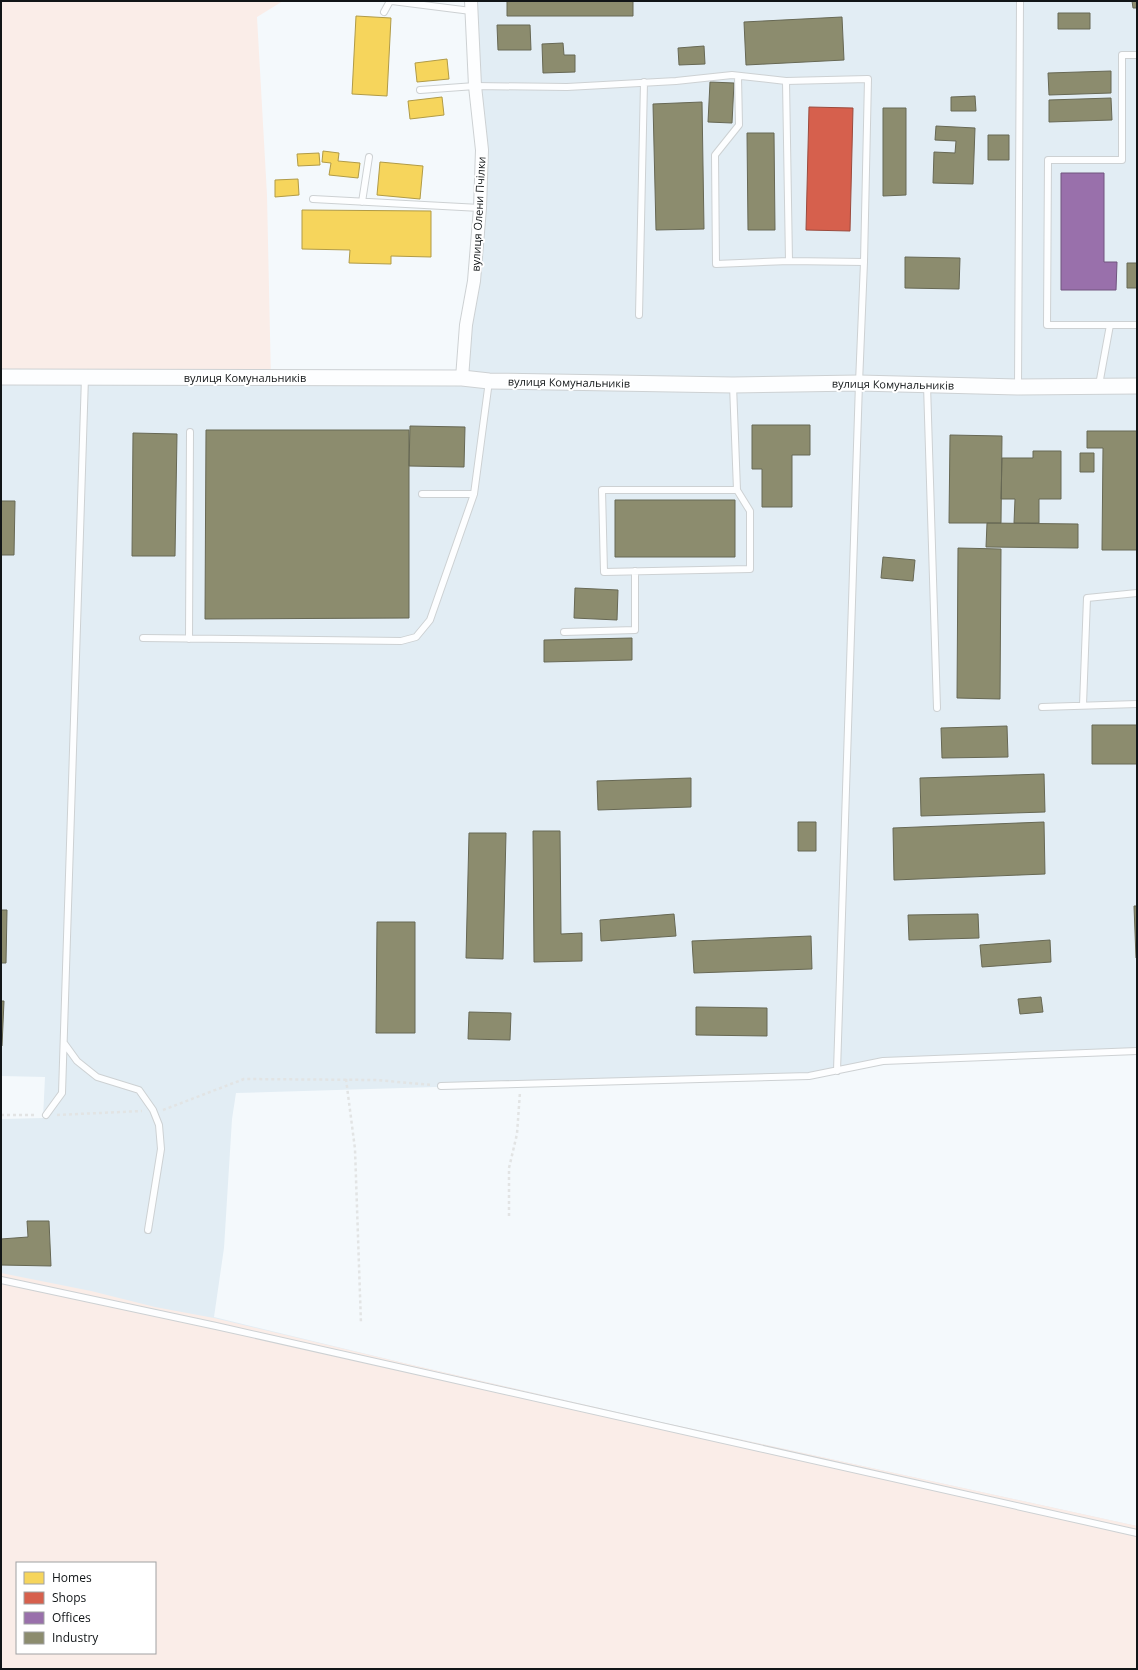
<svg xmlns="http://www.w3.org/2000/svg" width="1138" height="1670" viewBox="0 0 1138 1670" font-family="'Open Sans',sans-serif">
	<rect width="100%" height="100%" fill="#f4f9fc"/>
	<path fill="#e2edf4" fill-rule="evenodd" d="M475,1H1137V1053L884,1061L809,1076L236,1093L232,1119L224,1248L214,1317L412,1365L647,1419L1137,1526V1669H1V1119L43,1118L45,1077L1,1076V379L463,382L478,280ZM17,1563H155V1653H17Z"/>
	<path fill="#faede8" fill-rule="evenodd" d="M1,1H283L257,17L267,195L271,381L1,379Z
		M1,1273L91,1291L155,1307L214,1318L412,1365L647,1419L1137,1526V1669H1ZM17,1563H155V1653H17Z"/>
	<path fill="#f6d55c" stroke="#b19b47" d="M356,16L391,18L387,96L352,94Z
		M447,59L449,79L417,82L415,63Z
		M442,97L444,115L410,119L408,101Z
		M323,151L339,153L338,161L360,163L358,178L329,175L331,163L322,162Z
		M319,153L320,165L298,166L297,154Z
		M380,162L423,166L420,199L377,195Z
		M298,179L299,195L275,197V180Z
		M302,210L431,211V257L391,256V264L349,263L350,250L302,249Z"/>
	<path fill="#d6604d" stroke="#9b4a3d" d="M809,107L853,108L850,231L806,230Z"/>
	<path fill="#9970ab" stroke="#70557f" d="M1061,173H1104V262H1117L1116,290H1061Z"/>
	<path fill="#8c8c6e" stroke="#676854" d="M507,1H633V16H507Z
		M1132,1H1137V8H1133Z
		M1058,13H1090V29H1058Z
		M842,17L844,60L746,65L744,22Z
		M497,25H530L531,50H498Z
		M563,43L564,55H575V72L543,73L542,44Z
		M704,46L705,64L679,65L678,48Z
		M1111,71V93L1049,95L1048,73Z
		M710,82L734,83L732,123L708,122Z
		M975,96L976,111H951V97Z
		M1111,98L1112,120L1049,122V100Z
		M702,102L704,229L656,230L653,104Z
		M883,108H906V195L883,196Z
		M936,126L975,128L973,184L933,183L934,152L955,153L956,141L935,140Z
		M747,133H774L775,230H748Z
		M988,135H1009V160H988Z
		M905,257L960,258L959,289L905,288Z
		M1127,263H1137V288H1127Z
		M752,425H810V455H792V507H762V469H752Z
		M410,426L465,427L464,467L409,466Z
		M206,430H409V618L205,619Z
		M1087,431H1137V550H1102L1103,448H1087Z
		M133,433L177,434L175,556H132Z
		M950,435L1002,436L1001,523H949Z
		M1033,451H1061V499H1039V523H1014L1015,499H1001L1002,458H1033Z
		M1080,453H1094V472H1080Z
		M615,500H735V557H615Z
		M1,501H15L14,555H1Z
		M987,523L1078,524V548L986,547Z
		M958,548L1001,549L1000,699L957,698Z
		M883,557L915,560L913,581L881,578Z
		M575,588L618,590L617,620L574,618Z
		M632,638V660L544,662V640Z
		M1092,725H1137V764H1092Z
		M1007,726L1008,757L942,758L941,728Z
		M1044,774L1045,812L921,816L920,778Z
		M691,778V807L598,810L597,781Z
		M798,822H816V851H798Z
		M1044,822L1045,874L894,880L893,828Z
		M533,831H560L561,934L582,933V961L534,962Z
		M469,833H506L503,959L466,958Z
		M1134,906H1137V958H1136Z
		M1,910H7L6,963H1Z
		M674,914L676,936L601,941L600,920Z
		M978,914L979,938L909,940L908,915Z
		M377,922H415V1033H376Z
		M811,936L812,969L694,973L692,941Z
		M1050,940L1051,962L982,967L980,945Z
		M1041,997L1043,1012L1020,1014L1018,999Z
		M1,1001H4L2,1046H1Z
		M696,1007L767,1008V1036L696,1035Z
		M469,1012L511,1013L510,1040L468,1039Z
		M27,1221H49L51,1266L1,1265V1239L28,1237Z"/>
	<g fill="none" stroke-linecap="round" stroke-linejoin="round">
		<g stroke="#cdd1d3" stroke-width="8">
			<path id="service" d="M392,1L471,11
				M384,12L390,1
				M1137,55H1122V160H1048L1047,325H1137
				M786,81L868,79L864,262L859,383L837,1071
				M420,90L475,86L567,87L676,81L732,75L786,81L789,261L716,264L715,155L739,125L738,76
				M313,199L480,208
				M362,202L369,157
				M789,261L864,262
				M639,315L644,82
				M733,385L737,490H602L604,572L750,569V511L737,490
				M927,385L937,708
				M1099,385L1110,325
				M1018,387L1020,1
				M422,494H474L489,381
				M564,632L635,630V571
				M143,638L401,641L416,637L430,620L474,494
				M189,639L190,432
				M1083,705L1087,598L1137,593
				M1042,707L1137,704
				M64,1043L77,1061L97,1077L139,1090L153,1110L159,1125L161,1149L148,1230
				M441,1086L809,1076L883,1061L1137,1051
				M46,1115L62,1093L85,377
				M1,1280L216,1326L1137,1533"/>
		</g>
		<g stroke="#cdd1d3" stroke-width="14">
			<path id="minor" d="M462,378L466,325L474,281L480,208L482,150L475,86L471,1"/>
		</g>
		<g stroke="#cdd1d3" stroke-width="17">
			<path id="tertiary" d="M1,377L462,378L489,381L733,385L859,383L1018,387L1137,386"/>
		</g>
		<path stroke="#e2e4e4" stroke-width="2.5" stroke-dasharray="3 3" stroke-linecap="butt" d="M346,1079L355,1149L361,1324
			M163,1110L244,1079L376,1080L432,1085
			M1,1115H36
			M57,1115L142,1111
			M509,1216V1168L517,1134L520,1092"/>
		<use href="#service" stroke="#fdfeff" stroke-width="6"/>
		<use href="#minor" stroke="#fdfeff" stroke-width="12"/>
		<use href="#tertiary" stroke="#fdfeff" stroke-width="15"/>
	</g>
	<g text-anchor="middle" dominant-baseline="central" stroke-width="4" stroke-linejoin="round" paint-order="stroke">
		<g font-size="11" fill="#111517" stroke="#fff">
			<text transform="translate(478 214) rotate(-87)">вулиця Олени Пчілки</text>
			<text x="245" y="377">вулиця Комунальників</text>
			<text transform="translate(569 382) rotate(1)">вулиця Комунальників</text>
			<text transform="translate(893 384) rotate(1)">вулиця Комунальників</text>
		</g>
	</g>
	<rect width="1138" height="1670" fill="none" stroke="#111517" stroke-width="4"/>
	<rect x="16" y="1562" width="140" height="92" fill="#ffffff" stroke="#a0a1a2"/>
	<rect x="24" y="1572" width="20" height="12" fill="#f6d55c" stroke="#a0a1a2"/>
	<text x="52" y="1582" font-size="12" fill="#111517">Homes</text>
	<rect x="24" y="1592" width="20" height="12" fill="#d6604d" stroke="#a0a1a2"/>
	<text x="52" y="1602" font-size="12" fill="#111517">Shops</text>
	<rect x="24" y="1612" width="20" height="12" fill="#9970ab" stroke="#a0a1a2"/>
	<text x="52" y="1622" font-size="12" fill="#111517">Offices</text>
	<rect x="24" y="1632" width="20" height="12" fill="#8c8c6e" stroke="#a0a1a2"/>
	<text x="52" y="1642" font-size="12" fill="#111517">Industry</text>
</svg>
